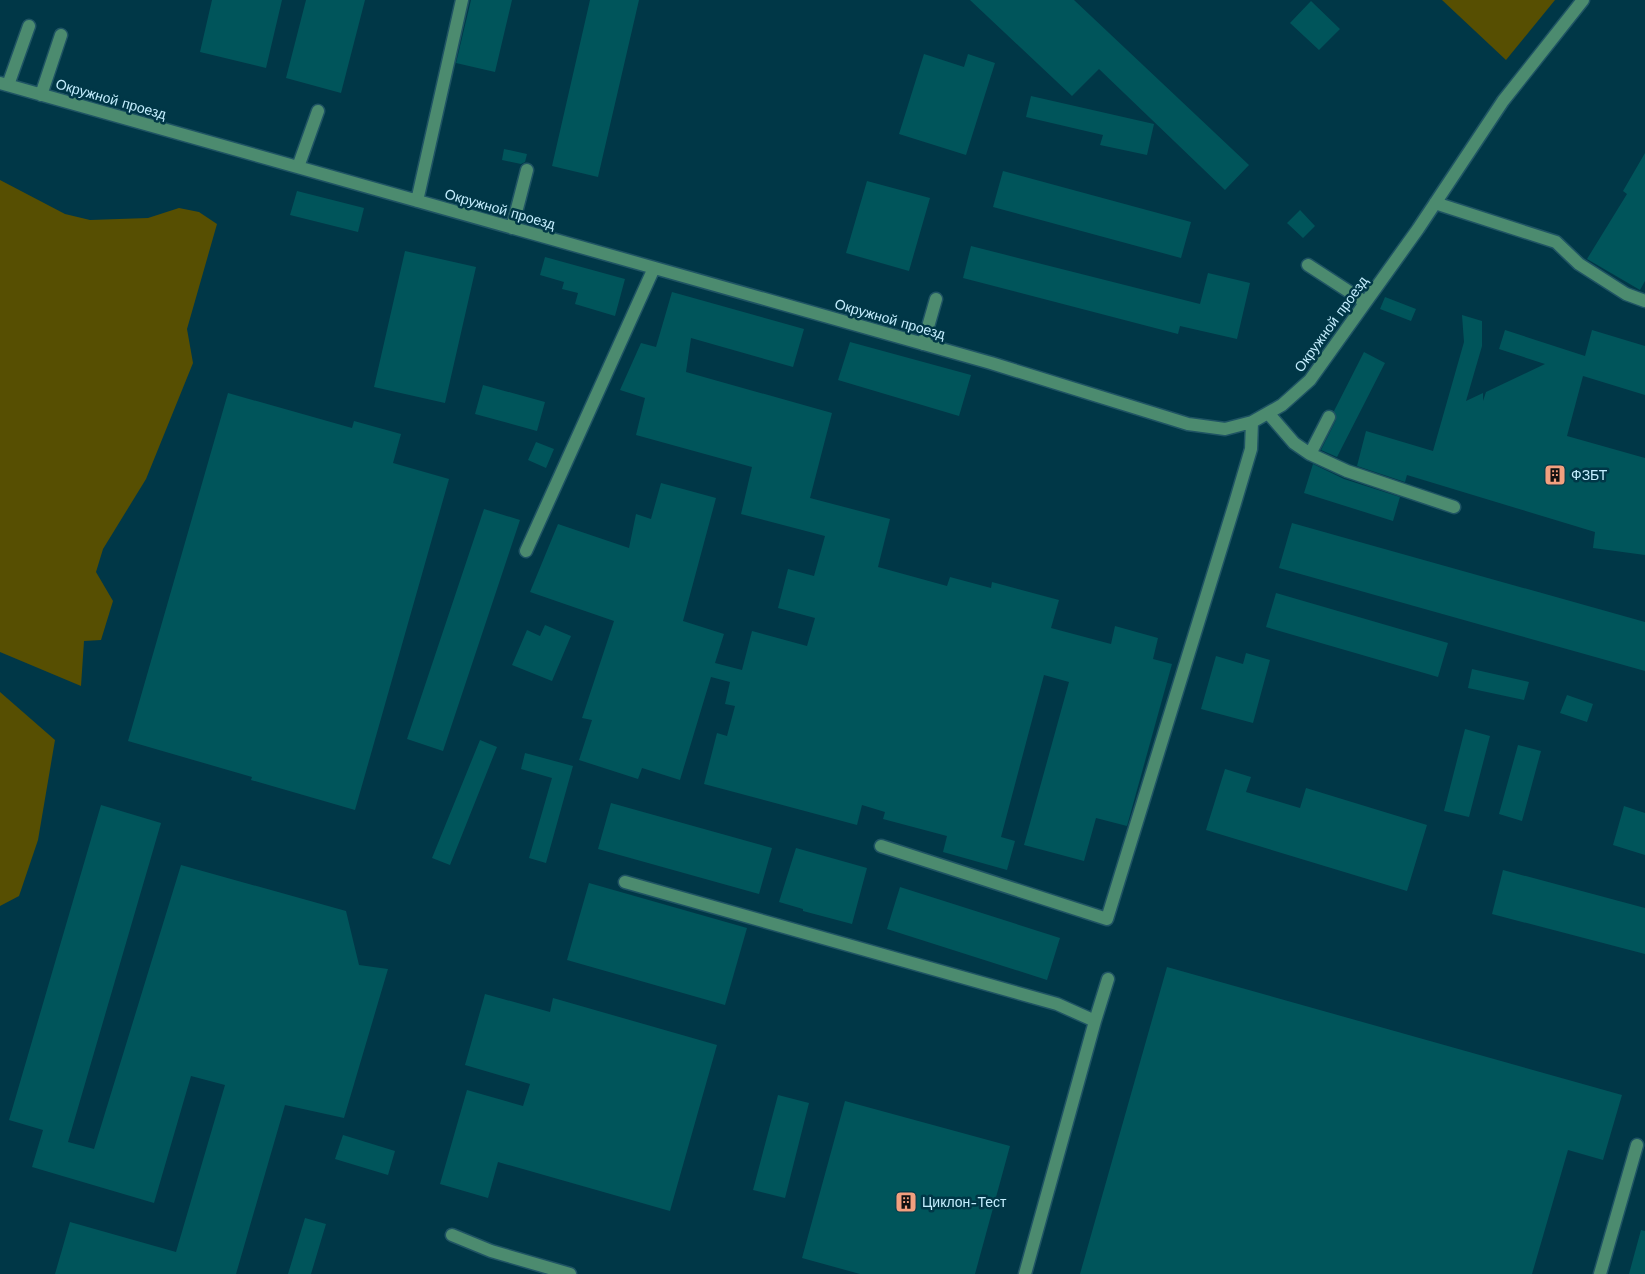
<svg xmlns="http://www.w3.org/2000/svg" width="1645" height="1274" viewBox="0 0 1645 1274" font-family="'Work Sans',sans-serif">
	<rect width="100%" height="100%" fill="#003747"/>
	<path fill="#574f02" d="M1442,0H1555L1506,60Z
		M0,180L65,214L90,220L148,218L179,208L199,212L217,224L187,329L193,363L146,479L103,549L96,572L113,601L101,640L84,641L81,686L0,652Z
		M0,692L55,740L38,840L19,896L0,906Z"/>
	<path fill="#00555b" d="M212,0H282L266,68L200,52Z
		M306,0H365L341,93L286,78Z
		M471,0H512L495,72L456,63Z
		M590,0H639L598,177L552,166Z
		M970,0H1074L1249,165L1225,190L1099,69L1072,96Z
		M1311,1L1340,29L1319,50L1290,23Z
		M924,54L964,67L968,54L995,63L966,155L899,134Z
		M1031,96L1154,124L1147,155L1100,145L1103,135L1026,117Z
		M504,149L527,154L525,162L521,164L502,160Z
		M1645,153V281L1640,290L1587,259L1627,194L1623,191Z
		M1003,171L1191,222L1181,258L993,207Z
		M867,181L930,198L909,271L846,253Z
		M297,191L364,208L358,232L290,215Z
		M1300,210L1315,226L1303,238L1287,223Z
		M971,246L1200,304L1208,273L1250,283L1237,339L1180,326L1178,334L963,278Z
		M405,251L476,267L445,403L374,387Z
		M545,257L625,279L615,316L575,304L578,293L562,289L564,282L540,275Z
		M672,292L804,329L793,367L691,338L686,372L832,413L810,498L890,519L878,567L947,586L950,577L991,588L992,582L1059,600L1051,628L1111,644L1115,626L1158,638L1153,659L1172,664L1127,826L1096,818L1084,861L1024,845L1069,682L1044,675L1001,837L1015,841L1007,870L943,852L947,836L883,819L885,812L862,805L857,825L704,784L717,733L727,736L735,706L725,704L730,682L711,677L680,780L642,768L638,779L579,760L592,720L582,718L614,621L530,592L558,524L629,548L636,514L651,519L661,483L716,498L683,621L724,634L715,663L742,670L752,631L807,646L815,618L778,608L788,569L814,576L825,536L741,514L752,467L636,435L645,398L620,390L641,343L656,347Z
		M1385,297L1416,309L1411,321L1380,309Z
		M1462,315L1482,321V346L1466,401L1483,393V401L1486,392L1545,364L1499,349L1505,330L1585,356L1592,330L1645,346V395L1583,376L1567,436L1645,458V555L1593,548L1595,532L1407,475L1405,482L1357,466L1366,431L1433,451L1464,342Z
		M850,342L971,375L959,416L838,380Z
		M1364,352L1385,363L1337,457L1321,450L1336,420L1334,411Z
		M483,385L545,402L537,431L475,414Z
		M228,393L352,428L354,421L401,434L393,463L449,479L355,810L251,780L252,777L128,741Z
		M536,442L554,449L546,468L528,460Z
		M1313,464L1344,479L1400,497L1393,521L1304,493Z
		M484,509L520,520L443,751L407,739Z
		M1292,523L1645,622V671L1279,568Z
		M1276,593L1448,643L1438,677L1266,627Z
		M545,625L571,636L552,681L512,665L527,630L540,636Z
		M1246,653L1270,660L1253,723L1201,709L1216,656L1243,664Z
		M1472,669L1529,682L1524,700L1468,688Z
		M1567,695L1593,704L1587,722L1560,713Z
		M1465,729L1490,736L1469,817L1444,811Z
		M480,740L497,747L450,865L432,858Z
		M1518,745L1541,751L1522,821L1499,814Z
		M525,753L573,766L546,863L529,858L552,778L521,769Z
		M1225,769L1251,777L1246,792L1300,808L1306,788L1427,825L1407,891L1206,830Z
		M611,803L772,848L759,894L598,849Z
		M101,805L161,823L68,1142L94,1149L181,865L346,911L359,965L388,969L344,1118L285,1105L236,1274H55L70,1222L176,1252L225,1085L191,1076L154,1203L32,1167L43,1130L9,1120Z
		M1624,806L1645,813V855L1613,845Z
		M796,848L867,868L852,924L803,911V909L779,902Z
		M1503,870L1645,908V954L1492,914Z
		M589,883L747,928L725,1005L567,960Z
		M900,887L1060,938L1047,980L887,929Z
		M1167,967L1622,1095L1603,1160L1568,1150L1532,1274H1080Z
		M485,994L550,1012L553,998L717,1045L670,1211L498,1162L488,1198L440,1184L467,1090L523,1106L530,1084L465,1065Z
		M778,1095L809,1103L785,1198L753,1190Z
		M845,1101L1010,1146L975,1274H860L802,1258Z
		M343,1135L395,1151L388,1175L335,1159Z
		M305,1218L326,1224L311,1274H288Z
		M1641,1230L1645,1231V1274H1629Z"/>
	<g fill="none" stroke-linecap="round" stroke-linejoin="round">
		<g stroke="#1f5464" stroke-width="15">
			<path id="minor" d="M0,83L991,363L1188,424L1225,429L1252,422L1282,405L1310,380L1418,229L1503,101L1583,0
				M8,85L29,26
				M41,95L61,35
				M298,167L318,111
				M417,201L462,0
				M1435,203L1556,242L1579,264L1626,294L1645,301
				M512,228L527,170
				M1308,265L1365,302
				M923,344L936,299
				M1268,413L1294,443L1310,454L1347,471L1454,507
				M1310,454L1329,417
				M526,551L654,268
				M881,846L1107,919L1235,503L1251,449L1252,422
				M625,882L1057,1004L1095,1021L1025,1274
				M1095,1021L1108,979
				M452,1235L491,1251L570,1274
				M1600,1274L1637,1145"/>
		</g>
		<use href="#minor" stroke="#4c8b6f" stroke-width="12"/>
	</g>
	<defs>
		<g id="building-square" transform="scale(1.125)"><rect x="-9" y="-9" width="18" height="18" rx="4" fill="#f2a07f" stroke="#003747"/><path d="M-4-6H4V6H1V3H-1V6H-4ZM-2.5-4.3h1.7v1.8h-1.7ZM.8-4.3h1.7v1.8H.8ZM-2.5-1h1.7V.8h-1.7ZM.8-1h1.7V.8H.8Z" fill="#111"/></g>
	</defs>
	<g fill-rule="evenodd">
		<use href="#building-square" x="1555" y="475"/>
		<use href="#building-square" x="906" y="1202"/>
	</g>
	<g text-anchor="middle" dominant-baseline="central" stroke-width="5" stroke-linejoin="round" paint-order="stroke">
		<g font-size="14" fill="#c4eefe" stroke="#003747">
			<text transform="translate(111 99) rotate(16)">Окружной проезд</text>
			<text transform="translate(500 209) rotate(16)">Окружной проезд</text>
			<text transform="translate(890 319) rotate(16)">Окружной проезд</text>
			<text transform="translate(1331 324) rotate(-54)">Окружной проезд</text>
		</g>
		<g font-size="14" fill="#c4eefe" stroke="#003747" text-anchor="start">
			<text x="1571" y="475">ФЗБТ</text>
			<text x="922" y="1202">Циклон-Тест</text>
		</g>
	</g>
</svg>
